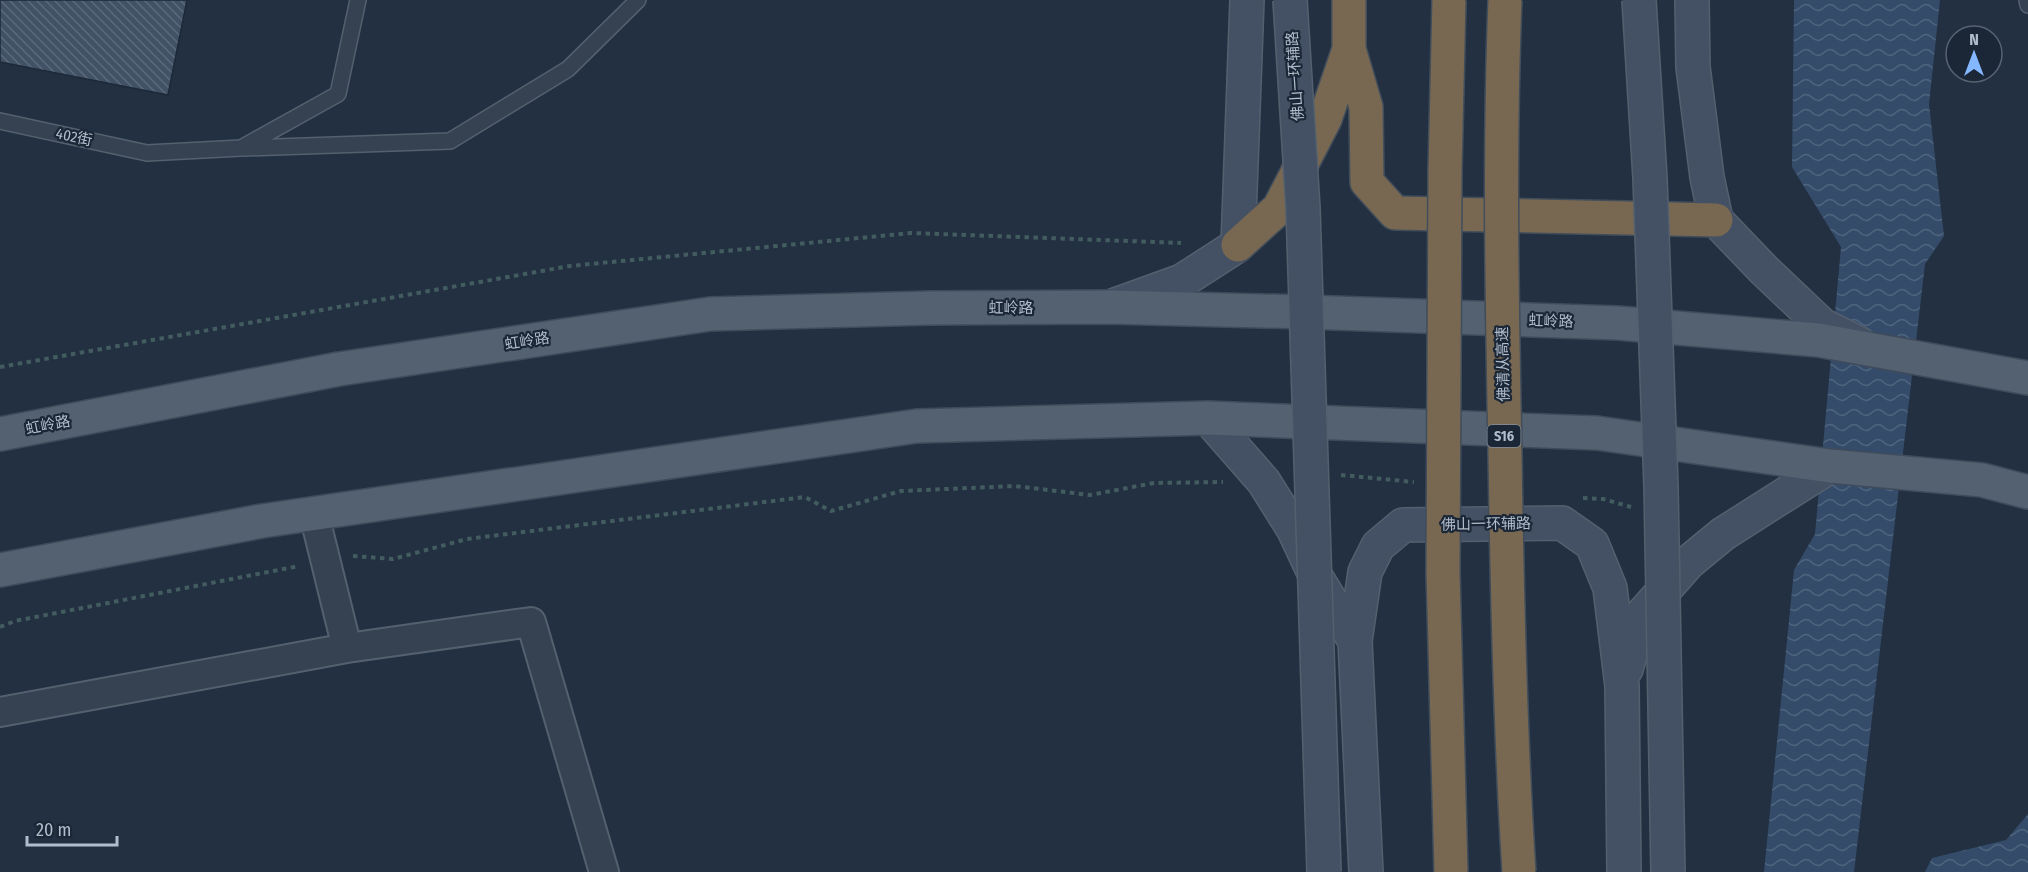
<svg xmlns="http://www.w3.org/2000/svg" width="2028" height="872" viewBox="0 0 2028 872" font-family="'Fira Sans Condensed','Noto Sans SC',sans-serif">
	<defs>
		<pattern id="water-waves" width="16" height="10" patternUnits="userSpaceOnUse" patternTransform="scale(1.5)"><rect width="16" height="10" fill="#344c6a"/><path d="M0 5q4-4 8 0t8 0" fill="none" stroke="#4f647e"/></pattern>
		<pattern id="building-back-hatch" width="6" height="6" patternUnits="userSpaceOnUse" patternTransform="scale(1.5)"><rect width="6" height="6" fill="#425266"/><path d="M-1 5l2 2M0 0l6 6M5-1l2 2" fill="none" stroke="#5b697b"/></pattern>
	</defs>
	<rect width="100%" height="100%" fill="#223041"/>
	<path fill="url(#water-waves)" d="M1794,0H1940L1929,104L1944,236L1925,264L1854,872H1764L1794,570L1815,534L1841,247L1792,167Z
		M2028,814V872H1925L1932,858L2006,840Z"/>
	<path fill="url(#building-back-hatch)" stroke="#1d2938" stroke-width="1.5" d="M0,0H187L168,95L0,62Z"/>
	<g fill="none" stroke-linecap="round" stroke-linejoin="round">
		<g stroke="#54606e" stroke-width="18">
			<path id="service" d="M2027,0L2028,5
				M0,121L147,153L241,148L338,94L358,0
				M244,148L450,141L568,69L638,0"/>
		</g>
		<g stroke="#54606e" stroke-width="32">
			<path id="minor" d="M314,514L347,648
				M0,712L347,648L531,622L604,872"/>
		</g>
		<g stroke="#54606e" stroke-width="36">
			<path id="secondary" d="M1692,0L1693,67L1707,177L1716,220L1764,270L1822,325L1860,344
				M1110,307L1182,281L1238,245L1247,0
				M1208,418L1264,482L1294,530L1316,577L1355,641
				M1626,669L1641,616L1689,562L1723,534L1830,466
				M1366,872L1355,641L1365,572L1378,546L1403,525L1562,523L1592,544L1610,588L1622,686L1624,872"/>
		</g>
		<g stroke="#3f4b5a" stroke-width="36">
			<path id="primary" d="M0,434L339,369L710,314L930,308L1109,307L1306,312L1618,323L1818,340L2028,378
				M0,570L262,521L917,426L1208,418L1597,433L1830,466L1982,480L2028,492"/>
		</g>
		<g stroke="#414d5b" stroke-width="36">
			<path id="motorway" d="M1349,0V49L1366,107L1367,182L1395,213L1716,220
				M1238,245L1279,208L1325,119L1349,49"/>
		</g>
		<path stroke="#425c5f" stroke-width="4" stroke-dasharray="4.5 4.5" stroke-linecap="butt" d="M0,367L570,266L911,233L1181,243
			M1341,475L1414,482
			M1583,498L1603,499L1631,507
			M353,556L393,559L467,539L805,497L831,511L901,491L1015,486L1090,495L1154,483L1223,482
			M0,627L15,621L299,566"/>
		<use href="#service" stroke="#364251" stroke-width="15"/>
		<use href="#minor" stroke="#364251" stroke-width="28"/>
		<use href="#secondary" stroke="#445164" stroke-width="33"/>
		<use href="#primary" stroke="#546171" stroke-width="33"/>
		<use href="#motorway" stroke="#786852" stroke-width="33"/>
		<g stroke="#54606e" stroke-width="36" stroke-linecap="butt">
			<path id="secondary-bridge" d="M1290,0L1303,208L1324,872
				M1639,0L1650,178L1661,486L1668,872"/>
		</g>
		<g stroke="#414d5b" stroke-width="36" stroke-linecap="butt">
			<path id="motorway-bridge" d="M1449,0L1445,171L1443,572L1451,872
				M1505,0C1499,151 1502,303 1505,454C1507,594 1510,733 1519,872"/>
		</g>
		<use href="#secondary-bridge" stroke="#445164" stroke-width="33"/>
		<use href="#motorway-bridge" stroke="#786852" stroke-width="33"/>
	</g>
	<g text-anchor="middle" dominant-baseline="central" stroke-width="4.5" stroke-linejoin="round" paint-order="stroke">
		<rect fill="#1b2736" stroke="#85909e" stroke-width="1.5" x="1487.5" y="425" width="33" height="22" rx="4.5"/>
		<g font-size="14" font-weight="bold" fill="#b2bdcb">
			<text x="1504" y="436">S16</text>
		</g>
		<g font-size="15" fill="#b2bdcb" stroke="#1b2736">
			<text transform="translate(1295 76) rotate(-94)">佛山一环辅路</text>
			<text transform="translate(74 137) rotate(12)">402街</text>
			<text x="1011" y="308">虹岭路</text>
			<text transform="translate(1551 321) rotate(2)">虹岭路</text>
			<text transform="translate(527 341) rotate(-9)">虹岭路</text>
			<text transform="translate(1503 364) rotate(-91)">佛清从高速</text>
			<text transform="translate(48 425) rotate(-11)">虹岭路</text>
			<text transform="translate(1486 524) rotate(-1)">佛山一环辅路</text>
		</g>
	</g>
	<g transform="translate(1974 54)"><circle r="28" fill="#1b2736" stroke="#576372" stroke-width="1.5"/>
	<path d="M0-4.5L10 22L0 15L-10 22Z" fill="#84b7ff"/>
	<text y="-9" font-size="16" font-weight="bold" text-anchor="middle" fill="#b2bdcb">N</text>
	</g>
	<path d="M27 836v9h90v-9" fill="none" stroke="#b2bdcb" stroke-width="3"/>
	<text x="36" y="836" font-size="18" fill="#b2bdcb" stroke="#1b2736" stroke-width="4.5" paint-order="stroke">20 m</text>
</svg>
